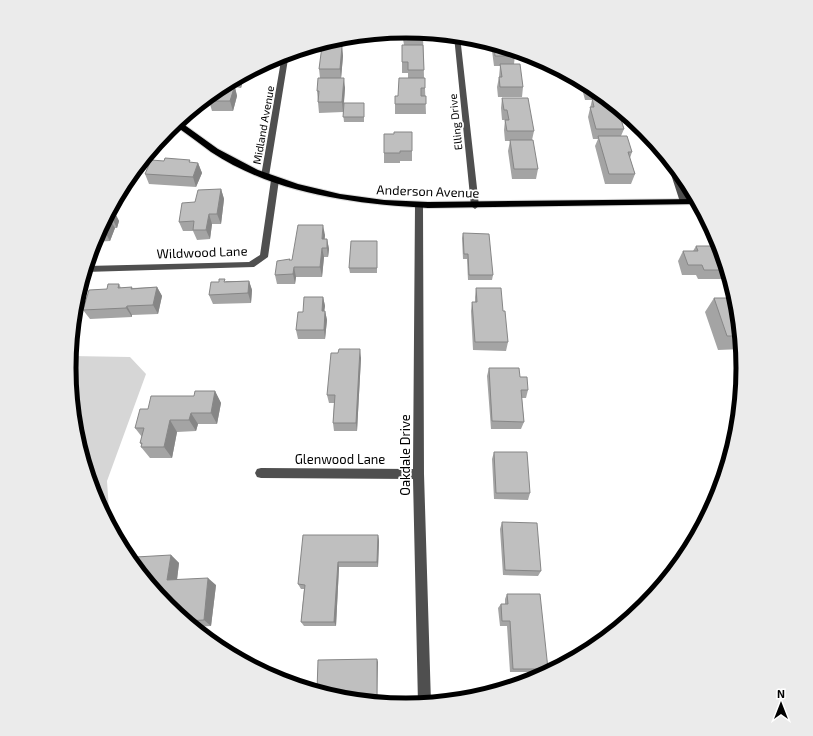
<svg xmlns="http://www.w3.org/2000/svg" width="813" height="736" viewBox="0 0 813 736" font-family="'Exo 2',sans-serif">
	<rect width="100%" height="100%" fill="#fff"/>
	<path fill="#d6d6d6" d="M71,356L130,357L146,374L107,481L110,525L95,497L76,434L70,368Z"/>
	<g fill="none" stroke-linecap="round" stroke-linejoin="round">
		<g stroke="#dbdbdb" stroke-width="2">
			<path id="major" d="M179,121L218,149L258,170L298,184L340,194L384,200L428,202L697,199L699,204L428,208C354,204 275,194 211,152C199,143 187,134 174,125Z"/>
		</g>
		<path fill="#4f4f4f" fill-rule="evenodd" d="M454,36H460L479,206L475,209L471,206Z
			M289,53L269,176L265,179L261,176L282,55Z
			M668,160L677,169L688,202L687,204H681L680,202L667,162Z
			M275,177L279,180L268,257L254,267L85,272L87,266L249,262L260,255L271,180Z
			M419,203L423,206L424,474L431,703L418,704L413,479L261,478L257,477L255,473L257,469L261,468L413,469L415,206Z"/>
		<use href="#major" fill="#000" fill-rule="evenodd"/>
	</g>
	<path fill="#a4a4a4" d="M403,31H407L423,33L424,78L425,88L426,114H395V96H398L408,78V73H402V45H404L403,39Z
		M341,37H343L342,47L343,56L341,78L345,88L344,103H364V122H344L343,112L319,113L317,91L320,78L319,69L324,46L323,43Z
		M491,43L526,54V55H515L514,64L523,87L522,97H498L497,87L499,77L500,66H494Z
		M244,75V76L241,88L235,87L237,96L233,111H212L209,101L219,88Z
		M580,81L594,88L621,110L620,115L624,129L621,136L632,152L630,158L635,174L631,184H605L595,146L598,139H593L588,117L592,100H585Z
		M502,98L534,131L532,140L538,169L536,179H512L508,151L510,141H505L504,130L505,120H502L501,108Z
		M412,132V161H400V163H384V153L394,134Z
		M164,161L198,163L202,173L196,187L149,184L145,174Z
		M221,189L224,199L221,224H212L210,239L197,240L193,231H183L179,222L195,202Z
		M110,211H114L119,221L117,228H115L110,241L94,242L95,239Z
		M463,233L493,275L492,280H468L467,259H463L462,238Z
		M325,235L324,239H327L329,249L328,257H324L322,277H296L295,284H277L275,275Z
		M377,241V273H350L349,268Z
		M696,246H720L730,279H698L696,275H682L678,261L683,251H693Z
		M226,281H249L252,290L251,303L213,304L209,295Z
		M119,284L121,288L132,287V288L157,287L162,296L158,314L132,315V317L90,319L83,310L107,289Z
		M476,288L508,342L506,351L473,350L471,311L472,302H475V297Z
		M323,297L325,306L324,311H325L327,320L325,339H298L296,330L303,312Z
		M714,298L737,302L742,349L718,350L705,312Z
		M361,358L357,431H334L333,423L334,403H329L327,395Z
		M489,368L520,377L528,390L526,398H522L524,422L521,429H491L487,376Z
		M215,391L221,403L217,424H198L196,431L177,432L172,458H150L141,447L142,445L140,443L142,437L135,428L148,409Z
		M494,452L530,493L528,500L494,499L492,459Z
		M502,522L541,571L538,576L503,575L500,529Z
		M378,535L379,541L378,567H339L336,626H304L301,622L304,589H301L298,584Z
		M171,555L179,563L177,580L216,585L211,626L194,627L168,606L165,599H163L134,565Z
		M507,594L548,669L544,672H510L507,626H500L498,608L501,604H505V599Z"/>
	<path fill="#868686" d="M342,37H343L342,47L343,56L341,79L340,69L342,47Z
		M244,75V76L241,88L239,78Z
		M344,78L345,88L343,112L342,102Z
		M233,80L237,96L233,111L230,101V85L231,81Z
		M198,163L202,173L196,187L193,177Z
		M221,189L224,199L221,224L217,214Z
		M114,211L119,221L117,228L112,218Z
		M209,214L212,224L210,239L206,230Z
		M109,218L115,228L110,241L105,232Z
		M323,225L325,235L324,249L322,239Z
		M327,239L329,249L328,257L327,248Z
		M322,248L324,257L322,277L320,267Z
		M294,267L296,277L295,284L293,274Z
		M249,281L252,290L251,303L248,293Z
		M157,287L162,296L158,314L153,305Z
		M323,297L325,306L323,320L322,311Z
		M127,306L132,315V317L126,308Z
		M325,311L327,320L325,339L324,330Z
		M360,349L361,358L357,431L356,423Z
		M215,391L221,403L217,424L211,413Z
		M191,413L198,424L196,431L189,420Z
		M170,420L177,432L172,458L164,447Z
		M378,535L379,541L378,567L377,562Z
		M171,555L179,563L176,587L167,580Z
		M338,562L339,567L336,626L334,622Z
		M208,578L216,585L211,626L204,620Z
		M377,659L378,662L377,702Z"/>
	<path fill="#bfbfbf" stroke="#868686" d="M404,31H407L423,33V36H405Z
		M494,44L514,50L515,56H495Z
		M402,45H423L424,70H408V62H402Z
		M322,46H342L340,69H319Z
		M500,64H520L523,87H500L499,77H502Z
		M318,78H344L342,102H318L319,91H317Z
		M399,78H425V88H421V96H426V104H395V96H398Z
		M231,81L230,85H235L230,101H209L211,95L219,88Z
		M586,84L594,88L596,90H588Z
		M502,98H528L534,131H507L505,120H509L507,110H504Z
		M592,98H607L621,110H618L624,129H596L590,107H594Z
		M344,103H364V117H343Z
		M394,132H412V151H400V153H384V134H394Z
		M598,136H627L632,152H628L635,174H609Z
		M510,140H533L538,169H514Z
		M165,158L190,160L189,162L198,163L193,177L145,174L151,160L164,161Z
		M221,189L217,214H209L206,230H193L194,221L179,222L182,203L195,202L198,190Z
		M110,211H114L112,218H109L105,232H99Z
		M298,225H323L322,239H327V248H322L320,267H294L293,274L275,275L277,261L290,259L289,260H292Z
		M463,233L489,234L493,275H469L468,254H464Z
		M351,241H377V268H349Z
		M696,246H720L727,270H704L702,265H688L683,251H698Z
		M219,279H225L224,282L249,281L248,293L209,295L211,282H219Z
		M108,284H119L118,288L132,287L131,289L157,287L153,305L127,306L126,308L83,310L89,290L107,289Z
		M476,288H501L503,311H505L508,342H475L472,302H477Z
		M304,297H323L322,311H325L324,330H296L298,312H303Z
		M714,298H736L737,302L740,336H727Z
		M339,349H360L356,423H333L335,395H327L331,353H338Z
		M489,368H519L520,377H527L528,390H521L524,422L492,421Z
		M195,391H215L211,413H191L189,420H170L164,447H141L142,443H140L144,428H135L140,409H148L151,396H194Z
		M494,452H527L530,493H496Z
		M502,522L537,523L541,571L505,570Z
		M303,535H378L377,562H338L334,622H301L305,585L298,584Z
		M171,555L167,580L208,578L204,620L187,621L168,606L164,602L166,592H157L134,565L136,557Z
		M507,594H540L548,669H513L510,621H502L501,604H508Z
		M377,659V702L341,698L317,691L318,660Z"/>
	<g text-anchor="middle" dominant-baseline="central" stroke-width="3.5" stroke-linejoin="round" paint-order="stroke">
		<g font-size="11" fill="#000" stroke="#fff">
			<text transform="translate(455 122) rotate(-96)">Elling Drive</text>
			<text transform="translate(263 125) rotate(-80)">Midland Avenue</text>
		</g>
		<g font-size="13" fill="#000" stroke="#fff">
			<text transform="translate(428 191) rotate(2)">Anderson Avenue</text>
			<text transform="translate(202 252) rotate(-2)">Wildwood Lane</text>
			<text transform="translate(405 455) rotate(-90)">Oakdale Drive</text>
			<text x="340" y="459">Glenwood Lane</text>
		</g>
	</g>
	<path d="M0 0H813V736H0ZM76 368a330 330 0 1 1 660 0a330 330 0 1 1-660 0Z" fill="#ebebeb" fill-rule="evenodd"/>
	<path fill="none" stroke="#000" stroke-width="5" d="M76 368a330 330 0 1 1 660 0a330 330 0 1 1-660 0Z"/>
	<g transform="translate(781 704)" stroke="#ffffff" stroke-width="3" paint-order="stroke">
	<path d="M0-3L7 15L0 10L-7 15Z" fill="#000000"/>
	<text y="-6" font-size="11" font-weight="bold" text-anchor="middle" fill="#000000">N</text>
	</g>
</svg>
